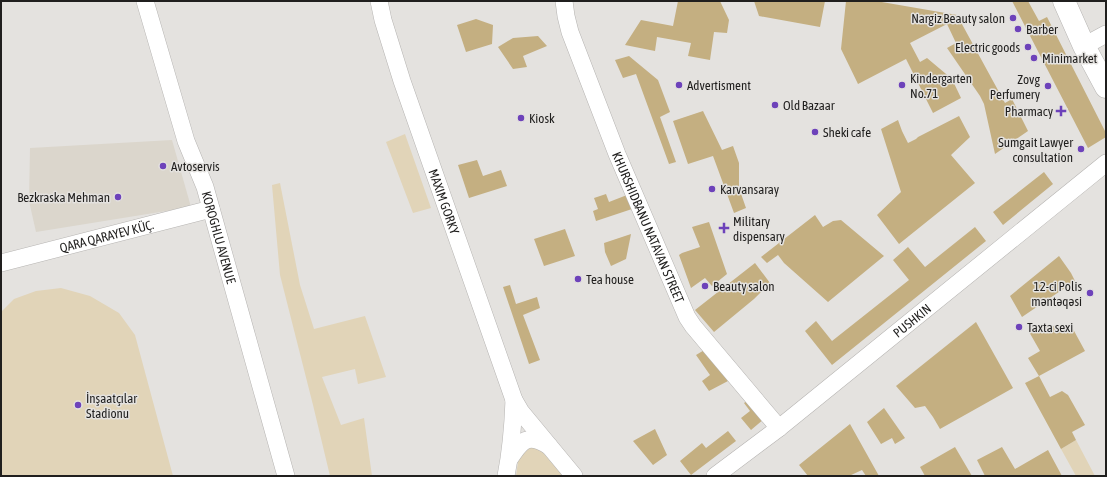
<svg xmlns="http://www.w3.org/2000/svg" width="1107" height="477" viewBox="0 0 1107 477" font-family="'Asap Condensed',sans-serif">
	<rect width="100%" height="100%" fill="#e4e2df"/>
	<path fill="#dbd6cc" d="M172,140L191,207L36,232L29,201L30,148Z"/>
	<path fill="#e1d4b8" d="M405,134L431,208L413,213L386,142Z
		M280,183L300,285L314,329L365,316L386,377L358,384L355,369L322,377L341,425L364,418L372,476H330L313,405L280,275L272,185Z
		M61,288L90,296L119,313L135,335L173,476H1V312L14,299L36,291Z
		M1076,440L1095,476H1076L1061,449Z
		M532,446L540,449L563,476H516L519,455Z"/>
	<path fill="#c4af81" d="M678,1H720L729,20L727,33L714,32L710,60L688,56L691,43L657,37L655,51L625,45L641,20L673,26Z
		M754,1H825L820,27L759,16Z
		M846,1H876L957,15L1005,103L1012,99L1028,131L995,154L984,104L980,96L947,48L956,43L947,24L910,43L920,62L927,58L952,79L961,98L933,113L906,59L858,84L841,49Z
		M1012,1H1028L1039,21L1047,17L1106,133V137L1088,148Z
		M476,19L493,25L492,44L466,52L457,25Z
		M538,36L547,46L523,56L527,67L513,69L498,47L513,38Z
		M629,56L658,80L670,112L660,117L676,162L669,164L636,74L623,78L615,60Z
		M703,111L722,150L733,146L739,163V188L746,208L734,213L713,156L688,164L673,121Z
		M959,116L970,137L951,155L975,183L899,244L877,215L901,192L881,129L898,120L902,131L908,143L916,139L918,137Z
		M477,160L483,176L501,170L507,186L469,198L458,165Z
		M1044,172L1053,184L1003,225L993,212Z
		M606,194L609,202L627,195L632,209L596,221L593,211L598,209L594,198Z
		M815,215L823,227L833,221L841,220L884,256L828,302L784,263L778,255L767,263L761,257Z
		M709,222L727,274L712,286L705,278L691,288L679,255L682,253L700,247L692,227Z
		M975,227L986,241L832,365L805,331L816,321L832,341L909,280L893,260L908,247L925,267Z
		M565,229L575,256L544,266L534,239Z
		M631,234L626,259L611,266L605,252L604,243Z
		M1059,256L1071,273L1075,281L1022,317L1010,296Z
		M755,263L770,283L754,299L714,332L695,310Z
		M510,285L516,304L537,297L540,308L523,315L540,360L529,364L503,287Z
		M976,322L1013,388L940,429L933,417L925,406L915,408L896,386Z
		M1038,324L1073,329L1085,351L1039,376L1050,397L1062,391L1068,395L1085,425L1072,432L1076,440L1061,449L1025,383L1039,376L1028,358L1040,351L1028,330Z
		M706,349L728,381L709,391L702,381L710,375L696,355Z
		M750,399L764,419L751,430L741,418L750,411L744,403Z
		M884,408L905,438L895,444L892,438L881,444L867,422Z
		M850,424L879,476H866L862,470L849,476H808L799,465Z
		M655,429L667,455L653,465L633,441Z
		M728,431L736,441L691,475L680,461L702,443L706,448Z
		M955,447L972,476H925L920,467Z
		M1002,447L1015,469L1048,450L1062,476H985L977,460Z"/>
	<g fill="none" stroke-linecap="round" stroke-linejoin="round">
		<g stroke="#b6b4b2" stroke-width="18">
			<g id="minor">
				<path id="s1" d="M145,1L186,141L205,187L286,476"/>
				<path id="s2" d="M379,1L383,20L402,81L514,400L521,412L574,476"/>
				<path id="s3" d="M564,1L566,16L570,32L617,154L687,317L693,326L779,428"/>
				<path d="M1084,46L1106,34"/>
				<path id="s4" d="M1,263L211,209"/>
				<path d="M510,458C522,440 527,433 549,446"/>
				<path d="M506,476C511,451 513,426 514,400"/>
				<path id="s5" d="M715,476L779,428L1106,163"/>
			</g>
		</g>
		<g stroke="#b6b4b2" stroke-width="23">
			<path id="major" d="M1064,1L1084,46L1106,87"/>
		</g>
		<use href="#minor" stroke="#fff" stroke-width="17"/>
		<use href="#major" stroke="#fff" stroke-width="22"/>
	</g>
	<g fill="#6d42ba" stroke="#e4e2df" stroke-width="1.5">
		<circle cx="1013" cy="18" r="4"/>
		<circle cx="1018" cy="29" r="4"/>
		<circle cx="1028" cy="47" r="4"/>
		<circle cx="1034" cy="58" r="4"/>
		<circle cx="679" cy="85" r="4"/>
		<circle cx="902" cy="85" r="4"/>
		<circle cx="1048" cy="86" r="4"/>
		<circle cx="775" cy="105" r="4"/>
		<path d="M1059 105h4v4h4v4h-4v4h-4v-4h-4v-4h4z"/>
		<circle cx="521" cy="118" r="4"/>
		<circle cx="815" cy="132" r="4"/>
		<circle cx="1081" cy="149" r="4"/>
		<circle cx="163" cy="166" r="4"/>
		<circle cx="712" cy="189" r="4"/>
		<circle cx="118" cy="197" r="4"/>
		<path d="M722 222h4v4h4v4h-4v4h-4v-4h-4v-4h4z"/>
		<circle cx="578" cy="279" r="4"/>
		<circle cx="705" cy="286" r="4"/>
		<circle cx="1090" cy="293" r="4"/>
		<circle cx="1019" cy="327" r="4"/>
		<circle cx="78" cy="405" r="4"/>
	</g>
	<g text-anchor="middle" dominant-baseline="central" stroke-width="3" stroke-linejoin="round" paint-order="stroke">
		<g font-size="13" fill="#201f1e" stroke="#e4e2df" text-anchor="start">
			<text x="1005" y="18" text-anchor="end">Nargiz Beauty salon</text>
			<text x="1026" y="29">Barber</text>
			<text x="1020" y="47" text-anchor="end">Electric goods</text>
			<text x="1042" y="58">Minimarket</text>
			<text x="910" y="78">Kindergarten<tspan x="910" dy="15">No.71</tspan></text>
			<text x="1040" y="79" text-anchor="end">Zovg<tspan x="1040" dy="15">Perfumery</tspan></text>
			<text x="687" y="85">Advertisment</text>
			<text x="783" y="105">Old Bazaar</text>
			<text x="1053" y="111" text-anchor="end">Pharmacy</text>
			<text x="529" y="118">Kiosk</text>
			<text x="823" y="132">Sheki cafe</text>
			<text x="1073" y="142" text-anchor="end">Sumgait Lawyer<tspan x="1073" dy="15">consultation</tspan></text>
			<text x="171" y="166">Avtoservis</text>
			<text x="720" y="189">Karvansaray</text>
			<text x="110" y="197" text-anchor="end">Bezkraska Mehman</text>
			<text x="733" y="221">Military<tspan x="733" dy="15">dispensary</tspan></text>
			<text x="586" y="279">Tea house</text>
			<text x="713" y="286">Beauty salon</text>
			<text x="1082" y="286" text-anchor="end">12-ci Polis<tspan x="1082" dy="15">məntəqəsi</tspan></text>
			<text x="1027" y="327">Taxta sexi</text>
			<text x="86" y="398">İnşaatçılar<tspan x="86" dy="15">Stadionu</tspan></text>
		</g>
		<g font-size="13" fill="#201f1e" stroke="#e4e2df">
			<text stroke="none"><textPath href="#s2" startOffset="211">MAXIM GORKY</textPath></text>
			<text stroke="none"><textPath href="#s3" startOffset="242">KHURSHIDBANU NATAVAN STREET</textPath></text>
			<text stroke="none"><textPath href="#s4" startOffset="109">QARA QARAYEV KÜÇ.</textPath></text>
			<text stroke="none"><textPath href="#s1" startOffset="248">KOROGHLU AVENUE</textPath></text>
			<text stroke="none"><textPath href="#s5" startOffset="251">PUSHKIN</textPath></text>
		</g>
	</g>
	<rect width="1107" height="477" fill="none" stroke="#201f1e" stroke-width="4"/>
</svg>
